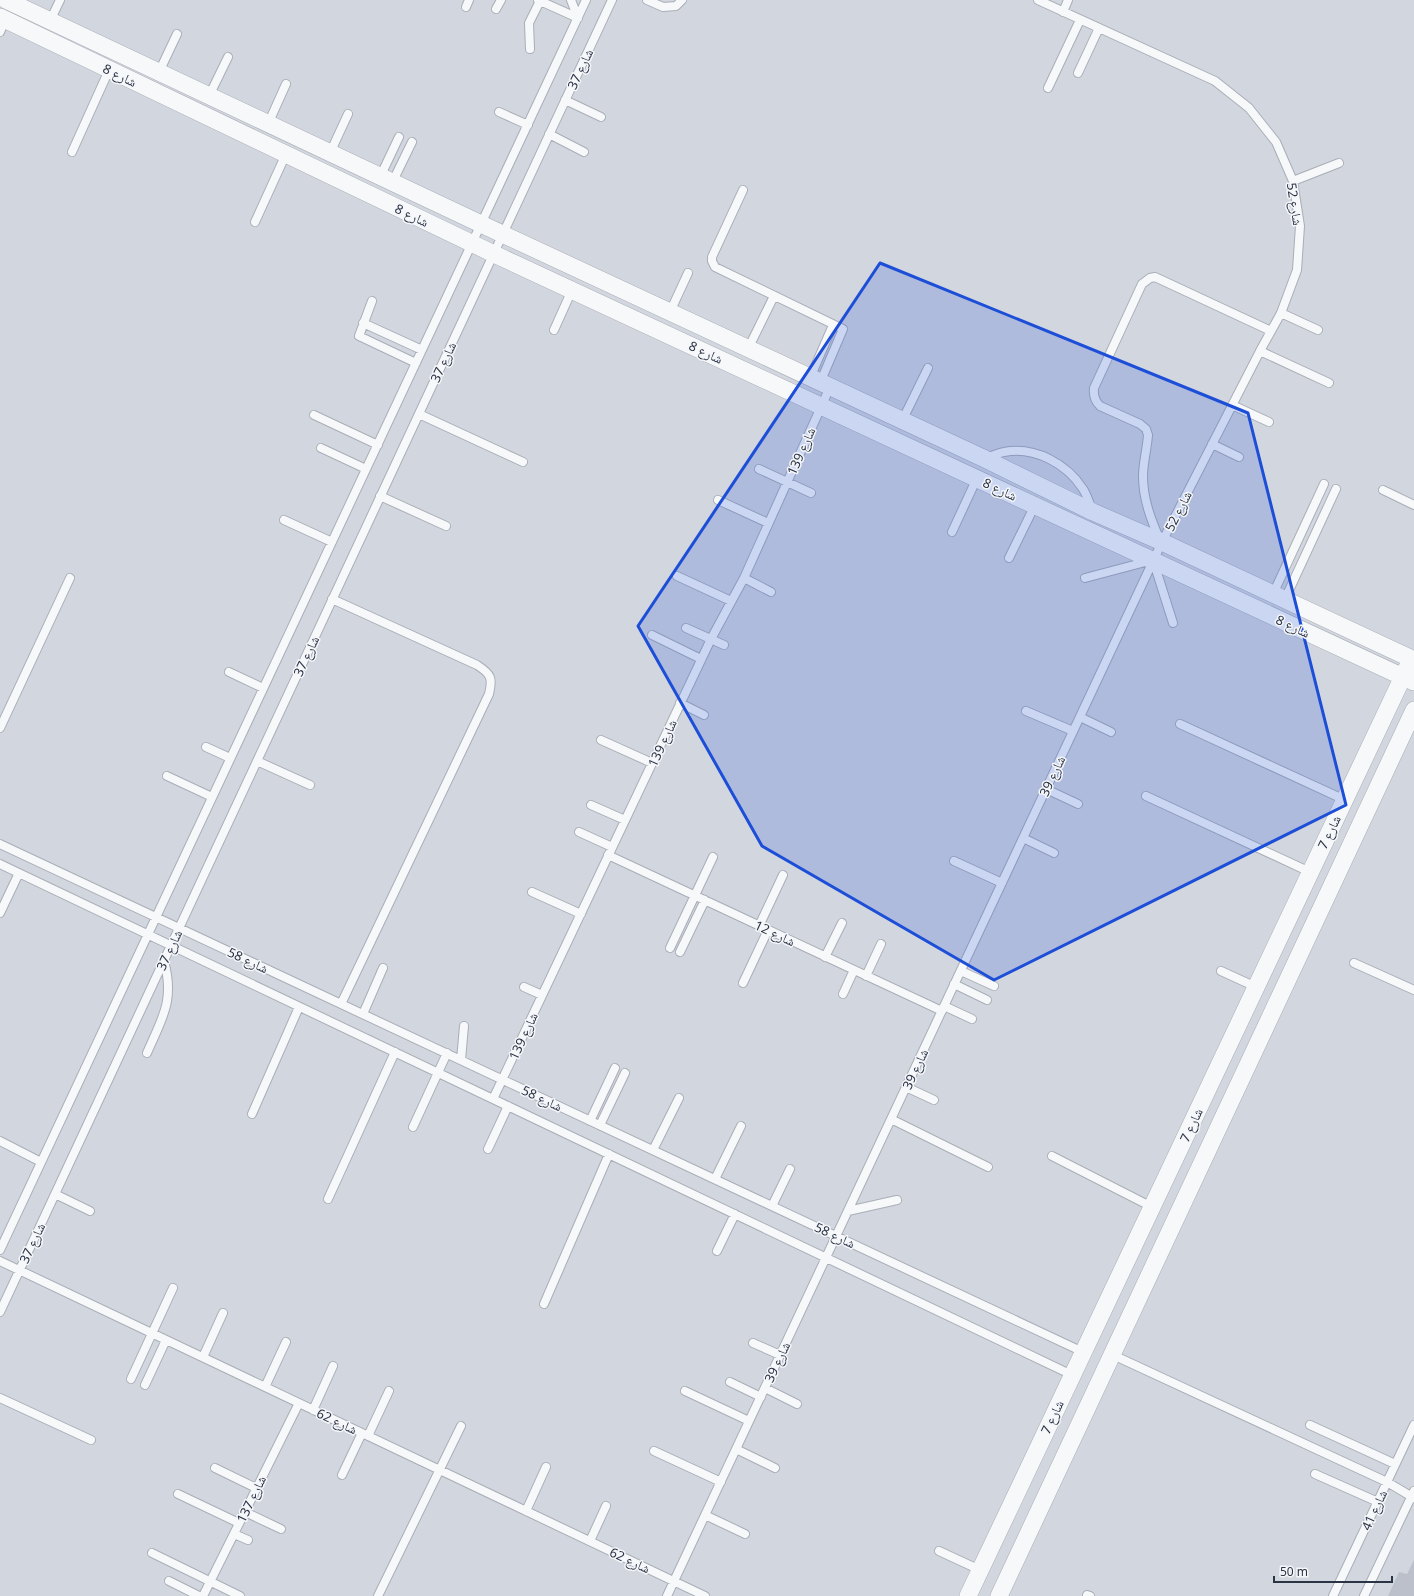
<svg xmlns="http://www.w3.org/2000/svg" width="1414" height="1596" viewBox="0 0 1414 1596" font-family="'Noto Sans','Noto Naskh Arabic',sans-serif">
	<rect width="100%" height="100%" fill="#e4e7ec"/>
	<path fill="#d2d6de" d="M0,0H1414V1596H0Z"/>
	<path fill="#bbc0ca" d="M1414,1560V1596H1388L1399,1572L1407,1574Z"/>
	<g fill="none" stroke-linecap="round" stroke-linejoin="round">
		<g stroke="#a9aeb7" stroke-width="10">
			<path id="service" d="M538,0L578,18
				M571,0L578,18
				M647,0L663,7L676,6L682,0
				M466,7L469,0
				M496,9L501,0
				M1063,12L1068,0
				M50,21L60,0
				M0,32L5,20
				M530,49L529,23L540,1
				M159,72L177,34
				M1078,73L1099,28
				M1048,88L1080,20
				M209,96L228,57
				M565,100L601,117
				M499,112L528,125
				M268,124L286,84
				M549,134L584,152
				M72,152L109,70
				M330,153L348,114
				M380,177L399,137
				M1293,181L1339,163
				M392,183L412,142
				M743,190L712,257V261L715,267L843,329L820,383
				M255,222L286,154
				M372,301L359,336L416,363
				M670,312L688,273
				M1281,313L1318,330
				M363,323L422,350
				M554,330L572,290
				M748,349L774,296
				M1260,351L1329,383
				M810,378L833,325
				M1232,405L1269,422
				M419,414L523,462
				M314,415L378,445
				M902,421L928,368
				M1212,444L1239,457
				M321,448L366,469
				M987,457C993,456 998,453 1004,452C1035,446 1067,464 1083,489C1087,495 1089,503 1092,509
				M759,469L811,493
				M1383,490L1414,505
				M380,496L446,526
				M718,500L768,523
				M284,520L332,542
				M952,532L977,478
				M1160,540C1151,520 1143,499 1143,476C1143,463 1147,449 1148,435L1146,429L1140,424L1100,406C1095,401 1093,396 1094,388L1142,284L1150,278L1155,277L1271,331
				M1009,558L1035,505
				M677,576L731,601
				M744,578L771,592
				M1085,578L1153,560L1173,623
				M1273,594L1324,484
				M332,599L477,665C491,674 493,678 489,694L341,1004
				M1285,599L1336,489
				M686,628L724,645
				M652,635L701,659
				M229,672L263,688
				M680,703L704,715
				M1026,711L1073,731
				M1080,717L1111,732
				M1180,724L1345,800
				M0,728L70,578
				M601,740L652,763
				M206,747L230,758
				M257,761L310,785
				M167,776L212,797
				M1046,789L1078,804
				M1146,796L1310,872
				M591,805L625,820
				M579,832L612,847
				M1023,838L1054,853
				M0,844L1083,1352
				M608,855L942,1011
				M954,861L1002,883
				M0,864L1072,1375
				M532,892L581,914
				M0,913L19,873
				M759,926L783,875
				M670,948L713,857
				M680,952L705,900
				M825,957L842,923
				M1354,963L1414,990
				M961,971L994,986
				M1221,971L1256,987
				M866,976L881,944
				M743,983L768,930
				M954,984L987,1000
				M524,987L542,995
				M843,994L854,970
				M944,1006L972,1019
				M363,1014L383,968
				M147,1053C162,1018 175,1001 164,961
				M461,1060L464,1026
				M906,1087L934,1100
				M493,1099L711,639L744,578L830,387
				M252,1114L299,1007
				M891,1119L988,1167
				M590,1121L615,1068
				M600,1125L625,1073
				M413,1127L447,1053
				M0,1141L41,1162
				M488,1149L508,1106
				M653,1150L679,1098
				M1052,1156L1152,1207
				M715,1179L741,1126
				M55,1194L90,1211
				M328,1199L395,1052
				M772,1206L790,1169
				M848,1211L897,1200
				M0,1250L586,0
				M717,1251L735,1214
				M0,1261L705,1596
				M544,1304L609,1154
				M0,1312L612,0
				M753,1343L780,1355
				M1113,1355L1387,1482L1414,1498
				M203,1357L223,1313
				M131,1379L173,1288
				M730,1382L761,1397
				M145,1385L166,1340
				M265,1387L286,1342
				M765,1388L797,1404
				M685,1391L749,1421
				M0,1398L91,1440
				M313,1410L333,1366
				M1310,1425L1395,1464
				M368,1436L389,1391
				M736,1449L775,1468
				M654,1451L721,1482
				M215,1468L256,1488
				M1315,1474L1378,1502
				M342,1475L362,1433
				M178,1494L239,1523
				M526,1511L546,1467
				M245,1512L281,1529
				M705,1515L745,1534
				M234,1534L248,1540
				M590,1541L606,1506
				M939,1551L980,1570
				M152,1553L240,1596
				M169,1581L199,1596
				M1087,1595L1090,1596
				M203,1596L299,1403
				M378,1596L461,1426
				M667,1596L1162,542L1260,351L1281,313L1297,270L1300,226L1293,181L1276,142L1249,108L1215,81L1038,0
				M1333,1596L1414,1425
				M1364,1596L1414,1491"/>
		</g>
		<g stroke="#a9aeb7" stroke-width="18">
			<path id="minor" d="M6,0L481,224L983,458L1093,512L1162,542L1414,660
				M0,17L494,254L1414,682
				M968,1596L1408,666
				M999,1596L1414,710"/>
		</g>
		<use href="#service" stroke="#f7f8fa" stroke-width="8"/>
		<use href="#minor" stroke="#f7f8fa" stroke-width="17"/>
	</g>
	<path fill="#1d4ed8" fill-opacity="0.2" stroke="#1d4ed8" stroke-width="3" stroke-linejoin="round" d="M880,263L1248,413L1346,805L994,980L762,846L638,626Z"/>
	<g text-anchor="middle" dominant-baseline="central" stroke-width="3" stroke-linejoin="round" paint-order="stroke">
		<g font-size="13" fill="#2b3445" stroke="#f4f6f9">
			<text transform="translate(580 69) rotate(-65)">شارع 37</text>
			<text transform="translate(120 75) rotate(26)">شارع 8</text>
			<text transform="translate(1295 204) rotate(81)">شارع 52</text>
			<text transform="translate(412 215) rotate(26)">شارع 8</text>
			<text transform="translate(706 352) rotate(25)">شارع 8</text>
			<text transform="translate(443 362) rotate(-65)">شارع 37</text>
			<text transform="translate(801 451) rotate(-66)">شارع 139</text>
			<text transform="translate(1000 489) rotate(25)">شارع 8</text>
			<text transform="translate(1178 511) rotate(-63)">شارع 52</text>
			<text transform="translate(1293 626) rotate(25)">شارع 8</text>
			<text transform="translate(306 656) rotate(-65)">شارع 37</text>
			<text transform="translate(662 743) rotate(-65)">شارع 139</text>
			<text transform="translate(1052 776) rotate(-65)">شارع 39</text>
			<text transform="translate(1329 832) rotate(-64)">شارع 7</text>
			<text transform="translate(775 933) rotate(25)">شارع 12</text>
			<text transform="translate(169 950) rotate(-65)">شارع 37</text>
			<text transform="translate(248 960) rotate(25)">شارع 58</text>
			<text transform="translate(523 1036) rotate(-65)">شارع 139</text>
			<text transform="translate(915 1069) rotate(-65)">شارع 39</text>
			<text transform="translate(542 1098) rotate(25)">شارع 58</text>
			<text transform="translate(1191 1125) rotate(-65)">شارع 7</text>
			<text transform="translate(835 1235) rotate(25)">شارع 58</text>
			<text transform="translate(32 1243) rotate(-65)">شارع 37</text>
			<text transform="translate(777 1362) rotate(-65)">شارع 39</text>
			<text transform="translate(1052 1417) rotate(-65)">شارع 7</text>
			<text transform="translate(337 1421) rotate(25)">شارع 62</text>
			<text transform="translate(251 1499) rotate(-64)">شارع 137</text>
			<text transform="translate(1374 1510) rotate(-65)">شارع 41</text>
			<text transform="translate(630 1560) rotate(25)">شارع 62</text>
		</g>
	</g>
	<path d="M1274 1576v6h118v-6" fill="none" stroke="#2b3445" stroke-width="2"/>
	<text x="1280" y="1576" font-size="12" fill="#2b3445" stroke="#f4f6f9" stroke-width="3" paint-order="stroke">50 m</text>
</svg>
